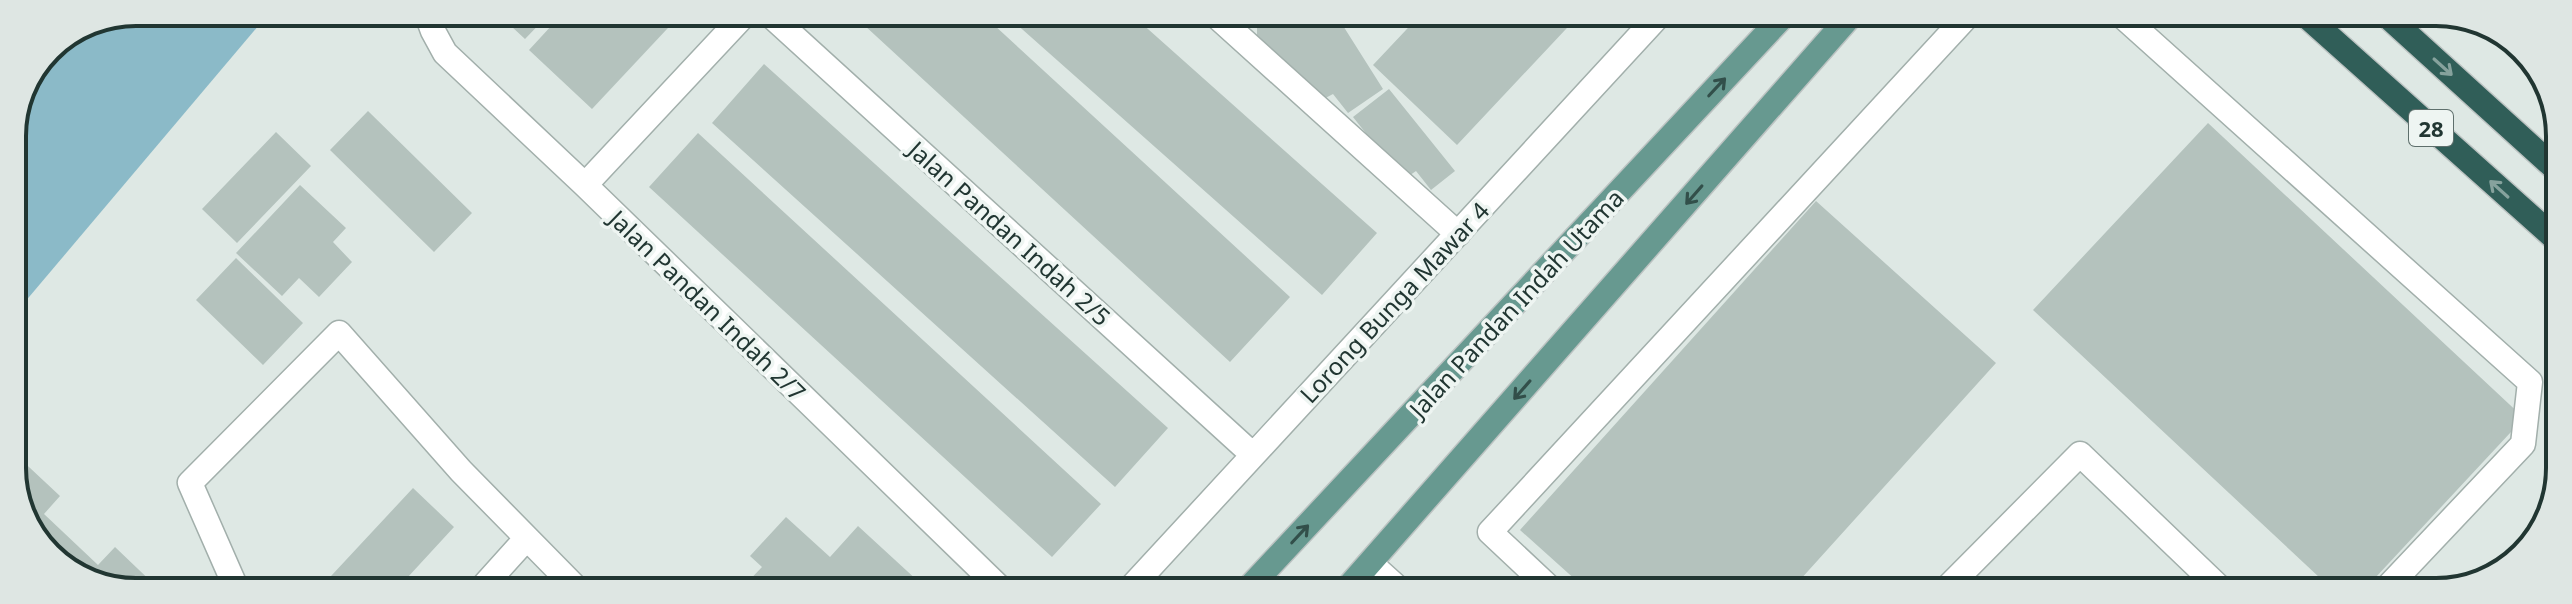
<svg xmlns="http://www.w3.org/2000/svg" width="2572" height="604" viewBox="0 0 2572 604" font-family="'Noto Sans',sans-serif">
	<rect width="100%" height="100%" fill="#dee8e4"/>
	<path fill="#8bbac8" d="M136,12H270L13,316L12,129L33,82L73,38Z"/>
	<path fill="#b4c2bd" d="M496,12H551L525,39Z
		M564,12L678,13H682L592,109L529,50Z
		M851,13H981L1290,297L1230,362Z
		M1004,13H1130L1377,233L1322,295Z
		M1257,13H1335L1383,89L1348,113L1333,94L1318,102L1257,45Z
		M1383,13H1405L1395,24Z
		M1422,13H1581L1457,145L1373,65Z
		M764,64L1168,428L1115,487L712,123Z
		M1389,89L1455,171L1431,190L1416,171L1403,180L1353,117Z
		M368,111L472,213L434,252L330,150Z
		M2208,123L2524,418L2362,592H2335L2033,310Z
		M276,132L311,166L237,243L202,209Z
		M698,133L1101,504L1052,557L649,187Z
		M300,185L346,228L333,242L352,262L319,297L299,278L282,296L236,253Z
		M1816,201L1996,363L1790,591H1588L1520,530Z
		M236,258L303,323L263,365L196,300Z
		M14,453L60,496L44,514L98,565L115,547L160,590H113L49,556L14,492Z
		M413,488L454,527L396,590H318Z
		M786,517L830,557L858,526L919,582L911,590H740L762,567L750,556Z"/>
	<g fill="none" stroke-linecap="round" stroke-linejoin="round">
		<g stroke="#a2afab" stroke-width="27">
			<path id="minor" d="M426,12L433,31L445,53L585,185L1002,590
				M768,13L1252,454
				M1213,13L1458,234
				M2120,14L2530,382L2523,444L2383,592
				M585,185L746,13
				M1370,563L1401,591
				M237,590L190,483L339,333L461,471L578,590
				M480,590L526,539
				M1128,591L1660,14
				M1553,591L1490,532L1969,14
				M1944,591L2080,454L2224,592"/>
		</g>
		<g stroke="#bcc3c2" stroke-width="27">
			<path id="major" d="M1246,591L1785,14
				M1345,591L1852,14"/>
		</g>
		<g stroke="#bcc3c2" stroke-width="27">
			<path id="highway" d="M2304,14L2558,241
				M2385,14L2558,171"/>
		</g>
		<use href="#minor" stroke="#fff" stroke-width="24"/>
		<use href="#major" stroke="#679990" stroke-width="24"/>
		<use href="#highway" stroke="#305e58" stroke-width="24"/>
	</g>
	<defs><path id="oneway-shaft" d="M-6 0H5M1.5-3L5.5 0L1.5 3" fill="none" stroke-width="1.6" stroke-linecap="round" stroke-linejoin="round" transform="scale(2)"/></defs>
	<g stroke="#86a29d">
		<use href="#oneway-shaft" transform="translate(2443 67) rotate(42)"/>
		<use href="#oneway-shaft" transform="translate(2499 189) rotate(-138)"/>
	</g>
	<g stroke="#324f4a">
		<use href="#oneway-shaft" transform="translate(1717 87) rotate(-47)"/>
		<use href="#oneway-shaft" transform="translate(1694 195) rotate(131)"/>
		<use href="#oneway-shaft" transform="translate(1522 390) rotate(131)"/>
		<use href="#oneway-shaft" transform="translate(1300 534) rotate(-47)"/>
	</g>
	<g text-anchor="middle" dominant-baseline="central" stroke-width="7" stroke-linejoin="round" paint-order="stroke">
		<rect fill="#eef5f2" stroke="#5e6f6c" stroke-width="2" x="2409" y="110" width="44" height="36" rx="6"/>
		<g font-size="22" font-weight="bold" fill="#213632">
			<text x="2431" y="128">28</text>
		</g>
		<g font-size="24" fill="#213632" stroke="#eef5f2">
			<text transform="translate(1010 233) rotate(42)">Jalan Pandan Indah 2/5</text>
			<text transform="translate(1394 302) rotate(-47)">Lorong Bunga Mawar 4</text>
			<text transform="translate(1516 303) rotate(-47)">Jalan Pandan Indah Utama</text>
			<text transform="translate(708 305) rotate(44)">Jalan Pandan Indah 2/7</text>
		</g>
	</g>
	<path d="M0 0H2572V604H0ZM136 26H2436A110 110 0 0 1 2546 136V468A110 110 0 0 1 2436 578H136A110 110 0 0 1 26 468V136A110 110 0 0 1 136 26Z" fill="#dee6e3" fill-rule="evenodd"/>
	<path fill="none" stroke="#213632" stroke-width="4" d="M136 26H2436A110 110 0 0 1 2546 136V468A110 110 0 0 1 2436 578H136A110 110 0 0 1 26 468V136A110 110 0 0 1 136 26Z"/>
</svg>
